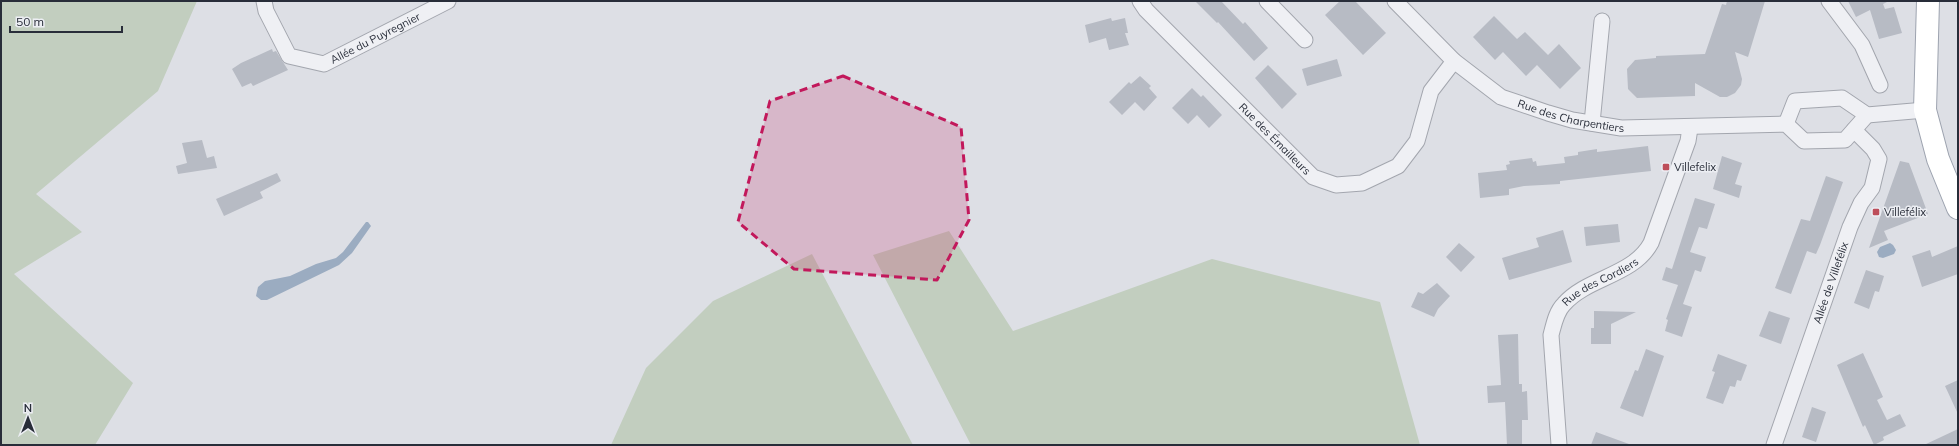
<svg xmlns="http://www.w3.org/2000/svg" width="1959" height="446" viewBox="0 0 1959 446" font-family="Mulish,sans-serif">
	<rect width="100%" height="100%" fill="#dddfe5"/>
	<path fill="#c2cebf" d="M1,1H197L158,91L36,194L82,232L14,274L133,383L95,445H1Z
		M949,231L1013,331L1212,259L1380,302L1420,445H971L873,255Z
		M812,254L913,445H611L646,368L713,301Z"/>
	<path fill="#9bacc1" d="M366,222H368L371,226L352,253L339,265L267,300H261L256,296L258,287L265,281L290,276L316,264L336,258L343,252Z
		M1890,243L1893,245L1896,250L1894,254L1883,258L1879,257L1877,252L1880,247Z"/>
	<path fill="#b7bbc4" d="M1195,1H1221L1243,24L1245,22L1268,48L1254,61L1218,22L1217,23Z
		M1340,1H1355L1386,33L1363,55L1325,15Z
		M1727,1H1765L1748,57L1735,52L1742,79L1741,85L1735,93L1727,97H1720L1695,83V96L1637,98L1628,89L1627,69L1635,60L1656,58V56L1705,54L1722,4L1726,5Z
		M1848,1H1889L1883,4L1885,9L1894,7L1902,33L1879,39L1870,10L1856,17Z
		M1494,16L1517,39L1525,32L1548,55L1559,44L1581,68L1560,89L1537,65L1526,76L1503,52L1495,60L1473,37Z
		M1111,18L1112,21L1125,18L1128,33H1125L1129,45L1109,50L1106,38L1089,43L1085,25Z
		M272,49L273,52L276,51L288,70L253,86L251,83L242,87L232,69L241,63Z
		M1337,59L1342,76L1307,86L1302,69Z
		M1268,65L1297,94L1282,109L1255,78Z
		M1140,76L1151,86L1149,88L1157,97L1144,111L1135,102L1122,115L1109,102L1129,82L1131,84Z
		M1192,88L1201,97L1203,95L1222,115L1209,128L1197,115L1188,124L1172,108Z
		M202,140L207,158L214,156L217,168L178,174L176,166L187,163L182,143Z
		M1648,146L1651,171L1560,181V184L1524,186L1509,189V195L1480,198L1478,173L1507,170L1506,165L1510,164L1509,161L1532,158L1533,162L1536,161L1537,166L1565,163L1564,157L1578,155V152L1597,149V152Z
		M1722,156L1742,163L1735,184L1742,186L1739,198L1713,189Z
		M1900,161L1909,163L1928,214L1884,231L1888,240L1869,248Z
		M277,173L281,181L260,192L263,198L224,216L216,199Z
		M1826,176L1843,182L1820,245L1816,254L1807,251L1791,294L1775,288L1801,219L1810,221Z
		M1695,198L1715,204L1707,229L1699,227L1690,252L1706,257L1701,272L1695,270L1683,304L1692,307L1682,337L1665,331L1668,320L1666,319L1678,285L1662,280L1666,267L1672,269Z
		M1618,224L1620,242L1586,246L1584,227Z
		M1563,230L1572,262L1509,280L1502,258L1539,247L1536,238Z
		M1459,243L1475,257L1461,272L1446,257Z
		M1958,246V274L1922,287L1912,256L1930,250L1932,257Z
		M1866,270L1884,276L1879,292L1875,291L1869,309L1854,303Z
		M1437,283L1450,296L1438,309L1434,317L1411,307L1418,292L1423,294Z
		M1594,311L1636,312L1611,324V344H1591V328H1594Z
		M1769,311L1790,318L1781,344L1759,336Z
		M1518,334L1519,384H1522V392L1527,391L1528,420H1522V445H1507L1505,402L1488,403L1487,386L1501,385L1498,335Z
		M1646,349L1664,356L1643,417L1620,408L1635,370L1638,371Z
		M1863,353L1883,397L1877,400L1887,420L1900,414L1906,426L1883,437L1884,440L1874,445L1865,425L1863,427L1837,365Z
		M1718,354L1747,365L1741,381L1737,380L1735,387L1730,386L1723,404L1706,398L1715,372L1712,371Z
		M1958,380V414L1945,386Z
		M1812,407L1826,412L1816,442L1802,437Z
		M1958,429V445H1924Z
		M1596,432L1629,444V445H1591Z"/>
	<g fill="none" stroke-linecap="round" stroke-linejoin="round">
		<g stroke="#a3a6ae" stroke-width="17">
			<g id="minor">
				<path id="s1" d="M264,1L266,11L289,56L324,64L448,1"/>
				<path id="s2" d="M1140,1L1146,10L1313,177L1336,185L1362,183L1398,166L1417,141L1431,91L1454,61"/>
				<path d="M1267,1L1305,40"/>
				<path id="s3" d="M1395,1L1454,61L1501,97L1548,113L1572,120L1621,128L1786,124L1804,141L1845,140L1867,115"/>
				<path d="M1829,1L1862,45L1880,85"/>
				<path d="M1592,123L1602,21"/>
				<path d="M1786,124L1795,101L1842,98L1867,115L1925,110"/>
				<path id="s4" d="M1559,445L1551,335C1554,324 1556,312 1564,304C1588,277 1633,276 1651,243L1688,141L1690,128"/>
				<path id="s5" d="M1774,445L1850,227L1861,203L1872,188L1879,159L1873,149L1854,130"/>
			</g>
		</g>
		<g stroke="#9da3af" stroke-width="24">
			<path id="primary" d="M1928,1L1925,110L1938,159L1958,208"/>
		</g>
		<use href="#minor" stroke="#eff0f4" stroke-width="15"/>
		<use href="#primary" stroke="#fff" stroke-width="22"/>
	</g>
	<path fill="#c2185b" fill-opacity="0.2" stroke="#c2185b" stroke-width="3" stroke-dasharray="8 5" stroke-linejoin="round" d="M843,76L961,127L969,220L937,280L794,269L738,222L770,101Z"/>
	<g fill="#bd4e5a" stroke="#eceef3" stroke-width="1.5">
		<rect x="1662" y="163" width="8" height="8" rx="2"/>
		<rect x="1872" y="208" width="8" height="8" rx="2"/>
	</g>
	<g text-anchor="middle" dominant-baseline="central" stroke-width="3" stroke-linejoin="round" paint-order="stroke">
		<g font-size="11" fill="#282d39" stroke="#eceef3">
			<text stroke="none"><textPath href="#s1" startOffset="154">Allée du Puyregnier</textPath></text>
			<text stroke="none"><textPath href="#s3" startOffset="216">Rue des Charpentiers</textPath></text>
			<text stroke="none"><textPath href="#s2" startOffset="193">Rue des Émailleurs</textPath></text>
			<text stroke="none"><textPath href="#s4" startOffset="187">Rue des Cordiers</textPath></text>
			<text stroke="none"><textPath href="#s5" startOffset="172">Allée de Villefélix</textPath></text>
		</g>
		<g font-size="11" fill="#282d39" stroke="#eceef3" text-anchor="start">
			<text x="1674" y="167">Villefelix</text>
			<text x="1884" y="212">Villefélix</text>
		</g>
	</g>
	<rect width="1959" height="446" fill="none" stroke="#282d39" stroke-width="4"/>
	<g transform="translate(28 418)" stroke="#eceef3" stroke-width="3" paint-order="stroke">
	<path d="M0-3L7 15L0 10L-7 15Z" fill="#282d39"/>
	<text y="-6" font-size="11" font-weight="bold" text-anchor="middle" fill="#282d39">N</text>
	</g>
	<path d="M10 26v6h112v-6" fill="none" stroke="#282d39" stroke-width="2"/>
	<text x="16" y="26" font-size="12" fill="#282d39" stroke="#eceef3" stroke-width="3" paint-order="stroke">50 m</text>
</svg>
